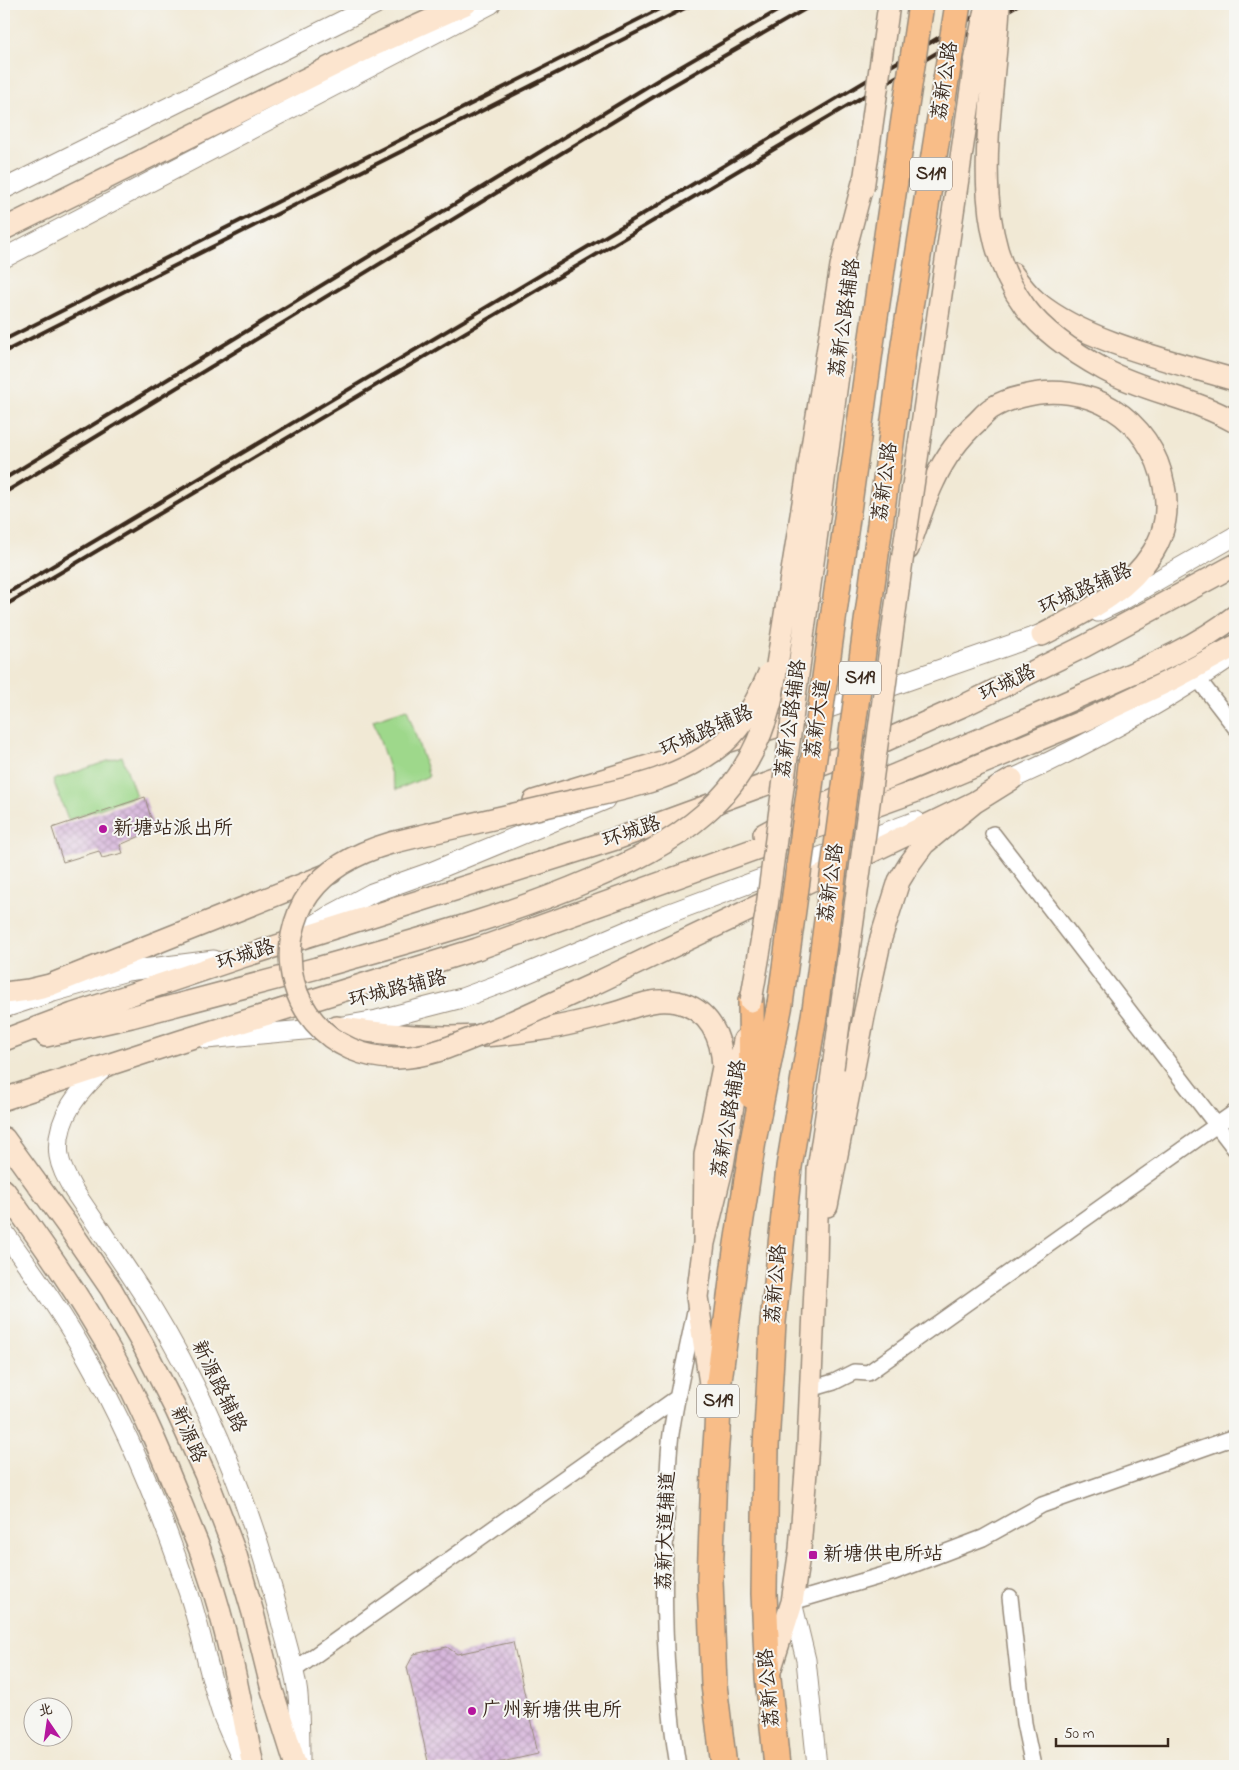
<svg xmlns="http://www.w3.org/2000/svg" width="1239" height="1770" viewBox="0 0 1239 1770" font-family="'Indie Flower','LXGW WenKai TC',sans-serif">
	<defs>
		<pattern id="building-cross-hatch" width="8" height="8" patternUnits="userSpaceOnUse" patternTransform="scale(1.25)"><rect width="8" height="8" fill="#d7b6dc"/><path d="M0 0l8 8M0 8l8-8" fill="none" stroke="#b094b2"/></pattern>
	</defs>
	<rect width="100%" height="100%" fill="#f6f6f2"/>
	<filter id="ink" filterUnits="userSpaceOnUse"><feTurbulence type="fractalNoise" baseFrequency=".02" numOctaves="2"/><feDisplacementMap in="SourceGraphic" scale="10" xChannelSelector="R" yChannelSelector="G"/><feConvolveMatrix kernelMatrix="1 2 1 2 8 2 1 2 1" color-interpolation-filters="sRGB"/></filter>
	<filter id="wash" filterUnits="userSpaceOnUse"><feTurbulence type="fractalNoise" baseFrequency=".0096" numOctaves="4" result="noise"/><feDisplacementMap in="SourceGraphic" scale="20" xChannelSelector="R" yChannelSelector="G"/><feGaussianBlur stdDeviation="1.12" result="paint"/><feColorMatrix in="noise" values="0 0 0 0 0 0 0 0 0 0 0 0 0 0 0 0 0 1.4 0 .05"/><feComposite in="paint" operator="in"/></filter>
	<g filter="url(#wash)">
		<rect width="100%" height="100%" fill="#f1e9d5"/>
		<path fill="#9ed88b" stroke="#6c8154" d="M407,709L429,776L396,790L373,720Z
			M122,756L136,796L68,820L53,780Z"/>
		<g id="blocks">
			<path fill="url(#building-cross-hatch)" d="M145,797L154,830L120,845L123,853L102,858L99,851L63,862L52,828Z
				M513,1642L538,1754L484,1766H429L407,1667L414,1654L447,1647L457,1654Z"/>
		</g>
	</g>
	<g filter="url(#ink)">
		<use href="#blocks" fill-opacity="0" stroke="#968a7a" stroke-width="1"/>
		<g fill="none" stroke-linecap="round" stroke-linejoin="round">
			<g stroke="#968a7a" stroke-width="18">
				<path id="minor" d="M1198,679L1235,727
					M993,834L1235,1149
					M810,1389L834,1382L854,1372L868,1373L1235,1112
					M1010,1597L1024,1723L1033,1766
					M792,1602L894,1572L983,1538L1042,1505L1235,1437
					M293,1671L678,1397
					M678,1766C664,1681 662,1588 667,1502C668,1479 668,1456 671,1434C677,1393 687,1352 695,1311"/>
			</g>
			<g stroke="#968a7a" stroke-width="21">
				<path id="tertiary" d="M4,189L376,4
					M4,258L491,4
					M1098,612L1123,600L1235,536
					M780,725L1056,629
					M999,785C1078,750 1154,709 1226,660
					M297,936L327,917L372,893L431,872L605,800
					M4,1008L53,992L127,971L214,960
					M206,1039L337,1027L377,1020L462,998L516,978L662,916L916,821
					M107,1065C81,1089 54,1117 59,1156C61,1169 68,1180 74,1191C100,1230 127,1268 152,1308C210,1403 252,1510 280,1617C286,1643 295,1668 298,1695C300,1718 300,1742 300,1766
					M4,1232C33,1273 63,1314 87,1358C129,1432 162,1513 189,1594C202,1634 209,1675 222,1714C229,1732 237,1749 245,1766
					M792,1602L806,1660L817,1766"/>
			</g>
			<g stroke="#968a7a" stroke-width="24">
				<path id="secondary" d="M4,229L370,47L466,4
					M1012,273C1019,283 1027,294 1037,302C1085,342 1175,362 1235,380
					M908,549C917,527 923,503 934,481C944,459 960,437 978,421C982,417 987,411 992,408C1000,403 1011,399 1020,397C1087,378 1152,418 1164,486C1169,509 1165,533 1153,552C1126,594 1085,612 1042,635
					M534,801L779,726
					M764,834L797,816C894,775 991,736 1087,693C1137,671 1192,650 1235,616
					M594,984L915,831L975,802L1012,779
					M4,993L29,990L50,985L331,873
					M337,1027C406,1038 467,1041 537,1030C561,1027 584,1021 607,1015C631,1009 651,997 677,1002C709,1009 722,1037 723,1067L705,1155L704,1243
					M46,1036L131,1017L317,968
					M4,1040L73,1014L242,957L619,838L882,742L967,704L1085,646L1235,565
					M4,1099L181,1041L477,949L914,792L1088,719L1173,679L1235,646
					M4,1138L67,1225L111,1289L143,1345L176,1410L205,1474L236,1555L253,1613L272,1690L296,1766
					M4,1190C43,1244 81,1298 114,1357C141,1405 162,1456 183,1508C190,1527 199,1545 205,1564C228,1630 240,1698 253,1766
					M827,1206L864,1016L881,938L899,881L910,863L924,844L975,802
					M712,1397L697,1297L704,1243L723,1165L744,1040
					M770,1671L792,1602L800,1549L808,1445L816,1265L818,1170L833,1068"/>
			</g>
			<g stroke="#968a7a" stroke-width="28">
				<path id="primary" d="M751,1001L752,1096
					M724,1766L714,1685L710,1580L714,1473L717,1431L719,1381L736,1251L753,1141L780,1004
					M777,1766L768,1678L764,1594L766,1447L773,1322L789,1167L815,1010"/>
			</g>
			<use href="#minor" stroke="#fff" stroke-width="15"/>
			<use href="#tertiary" stroke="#fff" stroke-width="19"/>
			<use href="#secondary" stroke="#fce5cf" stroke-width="21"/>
			<use href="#primary" stroke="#f8bd88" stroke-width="25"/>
			<path stroke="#3b2a1e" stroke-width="4" d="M4,340L669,4
				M4,352L693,4
				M4,479L658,80L789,4
				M4,493L665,90L814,4
				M4,595L995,4
				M4,606L1019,4"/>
			<g stroke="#968a7a" stroke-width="24" stroke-linecap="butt">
				<path id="secondary-bridge" d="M999,4C996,100 962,222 1025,307C1045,334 1076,354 1105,370C1146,392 1194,398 1235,422
					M863,189L889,4
					M317,968C409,942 502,918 590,880C630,863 671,843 704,814C738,785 760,745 771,702L841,266L865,175
					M594,984C556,1001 519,1020 480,1035C453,1046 427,1057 397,1058C329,1059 280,1002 292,935C295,921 300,906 309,894C329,866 360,852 391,843C446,829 502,817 558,804C614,791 678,782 724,743C745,724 758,698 769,673
					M751,1001L766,914L841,353
					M833,1068L901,568L975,62L986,4"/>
			</g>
			<g stroke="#968a7a" stroke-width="28" stroke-linecap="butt">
				<path id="primary-bridge" d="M780,1004L871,344L921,4
					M815,1010L904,345L958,4"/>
			</g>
			<use href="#secondary-bridge" stroke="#fce5cf" stroke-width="21"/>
			<use href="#primary-bridge" stroke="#f8bd88" stroke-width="25"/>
		</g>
	</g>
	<g fill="#b5179e" stroke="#f6f6f2" stroke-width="2">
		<circle cx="103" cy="829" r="5"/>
		<rect x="808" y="1550" width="10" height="10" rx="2.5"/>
		<circle cx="472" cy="1711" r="5"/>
	</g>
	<g text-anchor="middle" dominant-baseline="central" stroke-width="4" stroke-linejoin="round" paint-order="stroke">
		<g fill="#f6f6f2" stroke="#73675e" stroke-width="1">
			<rect x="910" y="157.5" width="42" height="33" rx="4"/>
			<rect x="839" y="661.5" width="42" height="33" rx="4"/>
			<rect x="697" y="1384.5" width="42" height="33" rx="4"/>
		</g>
		<g font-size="19" font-weight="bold" fill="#3b2a1e">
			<text x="931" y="174">S119</text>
			<text x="860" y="678">S119</text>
			<text x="718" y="1401">S119</text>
		</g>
		<g font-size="20" fill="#3b2a1e" stroke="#f6f6f2">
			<text transform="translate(946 81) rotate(-81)">荔新公路</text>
			<text transform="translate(846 318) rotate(-82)">荔新公路辅路</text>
			<text transform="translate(886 482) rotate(-82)">荔新公路</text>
			<text transform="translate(1086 590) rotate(-24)">环城路辅路</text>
			<text transform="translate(1008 684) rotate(-26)">环城路</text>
			<text transform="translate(792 719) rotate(-82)">荔新公路辅路</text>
			<text transform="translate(819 719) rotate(-82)">荔新大道</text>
			<text transform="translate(707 732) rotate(-24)">环城路辅路</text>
			<text transform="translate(632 833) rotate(-19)">环城路</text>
			<text transform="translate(832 883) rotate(-82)">荔新公路</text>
			<text transform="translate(246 956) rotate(-18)">环城路</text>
			<text transform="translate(398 990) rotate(-14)">环城路辅路</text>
			<text transform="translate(730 1119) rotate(-80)">荔新公路辅路</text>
			<text transform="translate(777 1284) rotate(-85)">荔新公路</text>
			<text transform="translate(218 1387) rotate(64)">新源路辅路</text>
			<text transform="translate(187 1435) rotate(66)">新源路</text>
			<text transform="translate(667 1531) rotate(-88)">荔新大道辅道</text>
			<text transform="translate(770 1688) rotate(-95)">荔新公路</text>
		</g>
		<g font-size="20" fill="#3b2a1e" stroke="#f6f6f2" text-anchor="start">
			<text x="113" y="829">新塘站派出所</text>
			<text x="823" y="1555">新塘供电所站</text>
			<text x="482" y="1711">广州新塘供电所</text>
		</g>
	</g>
	<rect width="1239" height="1770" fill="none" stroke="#f6f6f2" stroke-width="20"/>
	<g transform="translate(48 1722) rotate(347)"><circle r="24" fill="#f6f6f2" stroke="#aba49d"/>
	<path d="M0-4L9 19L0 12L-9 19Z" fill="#b5179e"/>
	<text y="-8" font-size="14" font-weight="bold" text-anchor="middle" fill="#3b2a1e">北</text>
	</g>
	<path d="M1056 1738v8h112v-8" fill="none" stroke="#3b2a1e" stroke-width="2.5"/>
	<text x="1064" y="1738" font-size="15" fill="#3b2a1e" stroke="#f6f6f2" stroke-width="4" paint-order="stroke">50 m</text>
</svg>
